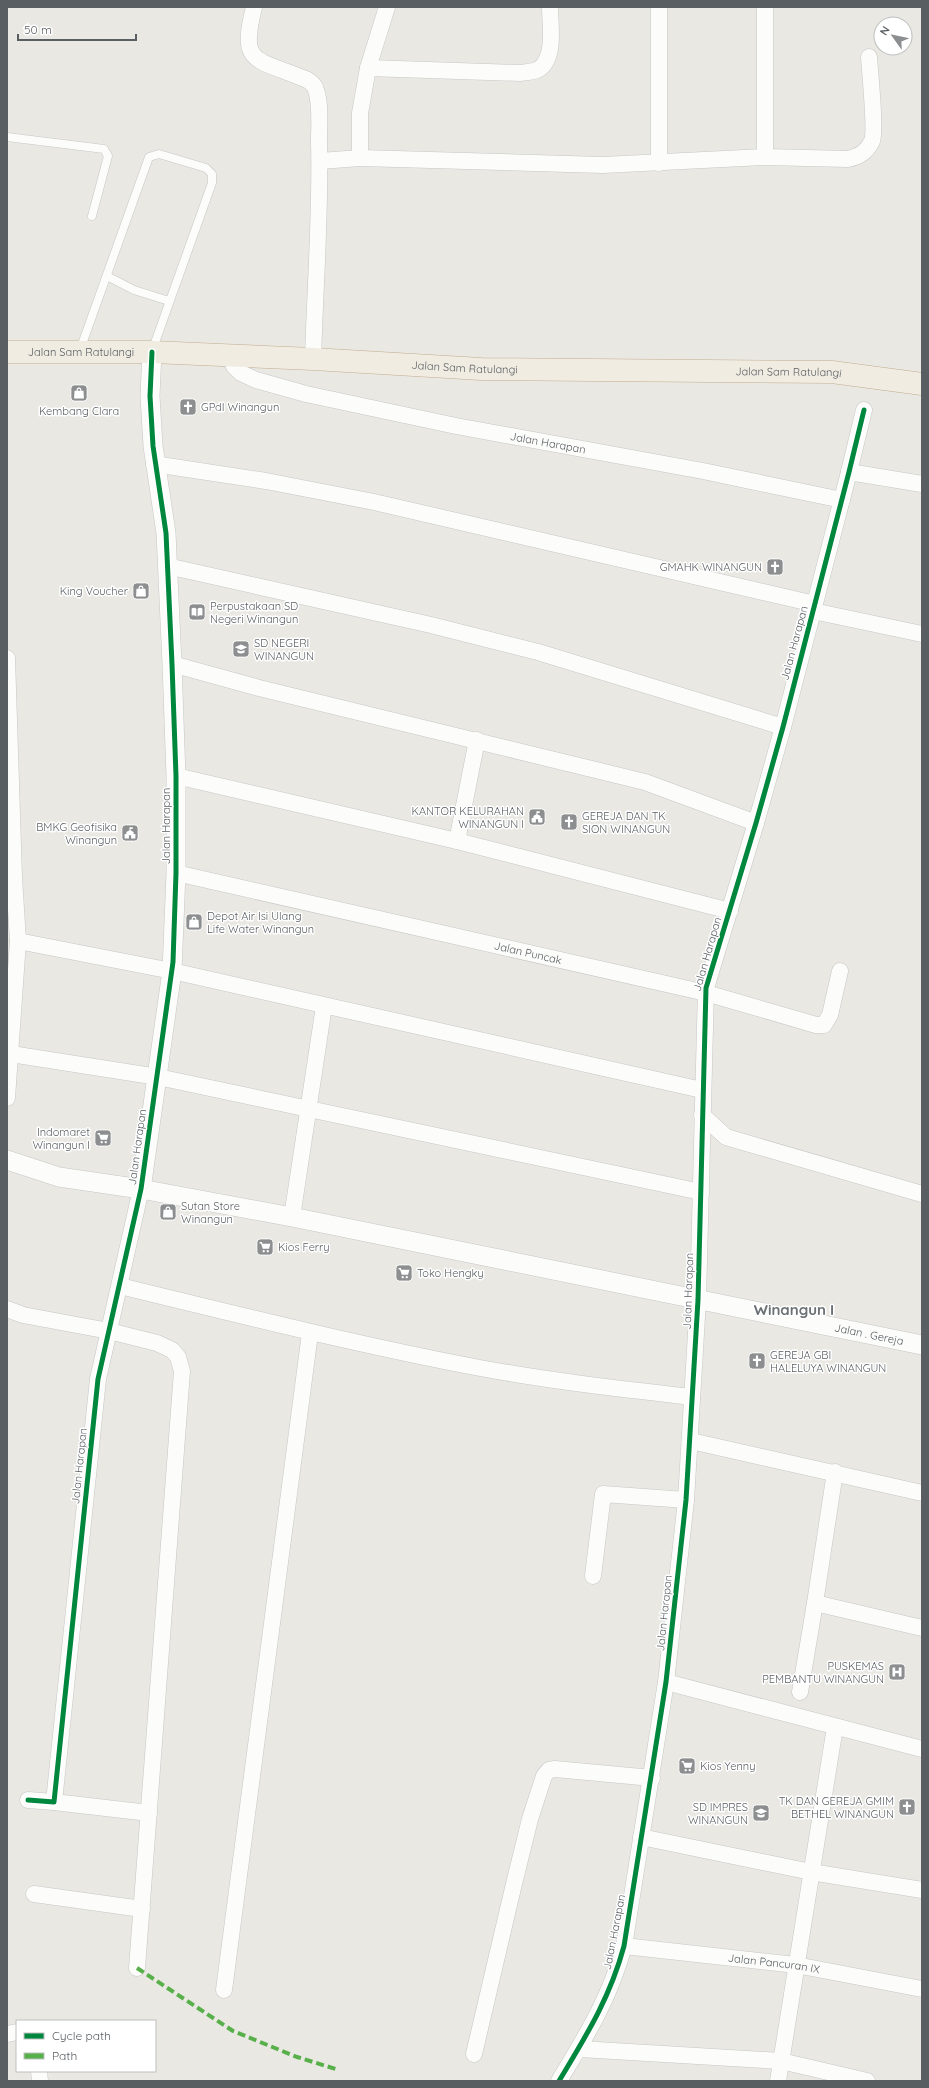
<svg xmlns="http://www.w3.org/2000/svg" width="929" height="2088" viewBox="0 0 929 2088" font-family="Quicksand,sans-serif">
	<rect width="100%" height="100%" fill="#eae8e3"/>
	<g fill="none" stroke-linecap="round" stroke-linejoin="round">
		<g stroke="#c6c7c6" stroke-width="9">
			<path id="service" d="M7,137L104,149L108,156L92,216
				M107,276L134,290L169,301
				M80,350L149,157L159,154L206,168L212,174V183L152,351"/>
		</g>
		<g stroke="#c6c7c6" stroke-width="17">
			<g id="minor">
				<path d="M254,7C240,63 253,58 300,77C307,79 314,83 316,90C321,105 319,125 319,141C321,213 315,287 313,359"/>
				<path d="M659,7V163"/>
				<path d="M368,68L387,7"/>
				<path d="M765,157V7"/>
				<path d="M360,158V113L368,68L521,73C526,72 535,72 539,69C556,58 550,24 550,7"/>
				<path d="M320,161L360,158L603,165L765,157L848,159C859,157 867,152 872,141C876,131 870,72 869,57"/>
				<path id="s1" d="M230,356L234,366L241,373L256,380L306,394L456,426L703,471L842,500"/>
				<path d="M154,464L266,481L374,502L815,604"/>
				<path d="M849,472L922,484"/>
				<path d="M167,566L431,625L538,652L783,727"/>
				<path d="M813,611L922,634"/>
				<path d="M7,658L14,877L18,941L7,1098"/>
				<path d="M172,664L259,688L645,782L756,823"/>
				<path d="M176,776L457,841L730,911"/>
				<path d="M457,841L477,740"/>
				<path id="s2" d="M176,873L706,993L816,1025H824L830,1015L840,971"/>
				<path d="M18,941L172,971L702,1090"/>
				<path d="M11,1054L158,1077L701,1192"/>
				<path d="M702,1115L726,1137L922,1194"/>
				<path d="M292,1217L324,1006"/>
				<path d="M120,1286C239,1315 359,1345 480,1368C550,1381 621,1389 692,1397"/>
				<path d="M7,1309L23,1315L109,1331L157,1343L172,1350L178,1357L182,1371L137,1968"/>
				<path d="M691,1441L922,1493"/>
				<path d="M593,1576L603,1494L686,1500"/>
				<path d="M815,1603L922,1628"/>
				<path d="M666,1682L922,1749"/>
				<path d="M800,1692L815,1603L835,1472"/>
				<path d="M28,1800L54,1802L98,1379L141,1189"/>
				<path d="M54,1802L149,1813"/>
				<path d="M641,1837L811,1872L922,1890"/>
				<path d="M34,1894L142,1909"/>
				<path id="s3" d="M624,1946L796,1965L922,1989"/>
				<path d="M224,1990L310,1333"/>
				<path d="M7,2034L17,2032"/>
				<path d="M580,2049L781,2061L867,2081"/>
				<path d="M474,2054L513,1888L530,1819L544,1776L549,1770L555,1769L652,1778"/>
				<path d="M39,2071L40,2081"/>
				<path d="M559,2081C586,2036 610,1998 624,1946L666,1682L686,1500L698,1300L706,988L756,823L783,727L849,472L864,410"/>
				<path d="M778,2081L835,1727"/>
			</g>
		</g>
		<g stroke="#c6c7c6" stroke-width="20">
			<g id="tertiary">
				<path id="s4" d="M7,1160L59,1177L141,1189L292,1217L922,1345"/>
				<path d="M141,1189L172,971L176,873V776L172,664L166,533L153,446L150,396L152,352"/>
			</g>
		</g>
		<g stroke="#c1ad90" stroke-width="23">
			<g id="trunk">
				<path id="s5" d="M7,352H152L313,359L481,369L832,372L922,384"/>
			</g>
		</g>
		<use href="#service" stroke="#fcfcfb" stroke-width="8"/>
		<use href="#minor" stroke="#fcfcfb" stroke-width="16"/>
		<use href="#tertiary" stroke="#fcfcfb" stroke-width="19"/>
		<use href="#trunk" stroke="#f0ece2" stroke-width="22"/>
		<path stroke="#58b04a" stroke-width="4" stroke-dasharray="8 4" stroke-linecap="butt" d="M137,1968L233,2031L297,2057L339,2070"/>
		<g stroke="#fff" stroke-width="8">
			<path id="cycleway" d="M28,1800L54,1802L98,1379L141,1189L173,962L176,873V776L172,664L166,533L153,446L150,396L152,352
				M559,2081C586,2036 610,1998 624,1946L666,1682L686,1500L698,1300L706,988L756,823L783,727L849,472L864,410"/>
		</g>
		<use href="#cycleway" stroke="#00873e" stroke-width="5"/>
	</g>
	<defs>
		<g id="shop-square" transform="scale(0.9)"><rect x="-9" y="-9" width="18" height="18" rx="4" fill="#8c8e8f" stroke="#fff"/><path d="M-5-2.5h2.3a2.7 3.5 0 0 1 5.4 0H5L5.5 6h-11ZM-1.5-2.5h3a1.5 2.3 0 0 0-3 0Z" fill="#fff"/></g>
		<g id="church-square" transform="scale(0.9)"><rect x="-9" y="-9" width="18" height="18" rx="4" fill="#8c8e8f" stroke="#fff"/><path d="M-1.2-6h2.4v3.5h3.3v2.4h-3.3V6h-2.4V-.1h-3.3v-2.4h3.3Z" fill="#fff"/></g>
		<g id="library-square" transform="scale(0.9)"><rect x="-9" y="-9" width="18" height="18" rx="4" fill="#8c8e8f" stroke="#fff"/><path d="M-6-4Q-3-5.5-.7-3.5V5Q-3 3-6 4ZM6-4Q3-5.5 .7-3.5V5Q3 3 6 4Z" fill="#fff"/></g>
		<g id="school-square" transform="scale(0.9)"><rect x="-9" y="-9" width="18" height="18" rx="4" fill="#8c8e8f" stroke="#fff"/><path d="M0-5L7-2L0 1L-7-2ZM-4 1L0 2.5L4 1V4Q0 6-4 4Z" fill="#fff"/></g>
		<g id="civic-square" transform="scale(0.9)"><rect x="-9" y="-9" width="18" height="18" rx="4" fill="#8c8e8f" stroke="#fff"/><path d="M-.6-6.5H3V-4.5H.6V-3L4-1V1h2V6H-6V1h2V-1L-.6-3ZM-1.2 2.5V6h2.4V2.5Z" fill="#fff"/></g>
		<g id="supermarket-square" transform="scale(0.9)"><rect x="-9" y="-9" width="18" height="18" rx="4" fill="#8c8e8f" stroke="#fff"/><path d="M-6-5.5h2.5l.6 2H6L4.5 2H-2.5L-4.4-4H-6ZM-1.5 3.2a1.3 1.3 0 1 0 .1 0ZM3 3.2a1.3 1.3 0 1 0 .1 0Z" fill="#fff"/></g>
		<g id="hospital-square" transform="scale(0.9)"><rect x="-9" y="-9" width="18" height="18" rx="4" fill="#8c8e8f" stroke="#fff"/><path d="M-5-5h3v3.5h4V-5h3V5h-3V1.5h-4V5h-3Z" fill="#fff"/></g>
	</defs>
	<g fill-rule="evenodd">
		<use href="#shop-square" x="79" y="393"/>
		<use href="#church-square" x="188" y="407"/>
		<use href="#church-square" x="775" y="567"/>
		<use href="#shop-square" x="141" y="591"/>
		<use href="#library-square" x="197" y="612"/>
		<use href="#school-square" x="241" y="649"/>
		<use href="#civic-square" x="537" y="817"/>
		<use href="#church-square" x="569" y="822"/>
		<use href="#civic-square" x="130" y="833"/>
		<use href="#shop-square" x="194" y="922"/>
		<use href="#supermarket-square" x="103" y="1138"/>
		<use href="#shop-square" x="168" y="1212"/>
		<use href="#supermarket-square" x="265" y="1247"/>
		<use href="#supermarket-square" x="404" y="1273"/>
		<use href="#church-square" x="757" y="1361"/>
		<use href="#hospital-square" x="897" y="1672"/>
		<use href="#supermarket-square" x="687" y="1766"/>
		<use href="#church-square" x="907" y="1807"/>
		<use href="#school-square" x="761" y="1813"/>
	</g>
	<g text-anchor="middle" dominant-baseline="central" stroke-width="3" stroke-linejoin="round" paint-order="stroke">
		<g font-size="11" fill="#595e62" stroke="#fff">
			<text stroke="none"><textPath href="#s5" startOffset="74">Jalan Sam Ratulangi</textPath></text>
			<text stroke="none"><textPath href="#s5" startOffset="458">Jalan Sam Ratulangi</textPath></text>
			<text stroke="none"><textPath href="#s5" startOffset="782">Jalan Sam Ratulangi</textPath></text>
			<text stroke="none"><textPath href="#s1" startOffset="336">Jalan Harapan</textPath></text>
			<text transform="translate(794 643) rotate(-75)">Jalan Harapan</text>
			<text transform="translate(166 826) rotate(-90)">Jalan Harapan</text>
			<text stroke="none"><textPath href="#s2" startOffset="361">Jalan Puncak</textPath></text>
			<text transform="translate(707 954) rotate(-74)">Jalan Harapan</text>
			<text transform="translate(137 1147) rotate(-82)">Jalan Harapan</text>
			<text transform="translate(688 1291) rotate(-88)">Jalan Harapan</text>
			<text stroke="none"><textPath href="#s4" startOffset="880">Jalan . Gereja</textPath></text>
			<text transform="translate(79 1466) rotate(-84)">Jalan Harapan</text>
			<text transform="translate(664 1613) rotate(-84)">Jalan Harapan</text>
			<text transform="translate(614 1932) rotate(-79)">Jalan Harapan</text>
			<text stroke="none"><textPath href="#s3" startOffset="151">Jalan Pancuran IX</textPath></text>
		</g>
		<g font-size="11" fill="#595e62" stroke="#fff" text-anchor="start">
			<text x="201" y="407">GPdI Winangun</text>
			<text x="79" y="411" text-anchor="middle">Kembang Clara</text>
			<text x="762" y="567" text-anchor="end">GMAHK WINANGUN</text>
			<text x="128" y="591" text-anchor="end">King Voucher</text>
			<text x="210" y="606">Perpustakaan SD<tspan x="210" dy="13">Negeri Winangun</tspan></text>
			<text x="254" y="643">SD NEGERI<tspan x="254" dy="13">WINANGUN</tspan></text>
			<text x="524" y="811" text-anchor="end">KANTOR KELURAHAN<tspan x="524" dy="13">WINANGUN I</tspan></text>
			<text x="582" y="816">GEREJA DAN TK<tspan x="582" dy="13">SION WINANGUN</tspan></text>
			<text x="117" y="827" text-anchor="end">BMKG Geofisika<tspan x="117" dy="13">Winangun</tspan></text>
			<text x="207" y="916">Depot Air Isi Ulang<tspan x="207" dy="13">Life Water Winangun</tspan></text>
			<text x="90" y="1132" text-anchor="end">Indomaret<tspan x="90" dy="13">Winangun I</tspan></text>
			<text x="181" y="1206">Sutan Store<tspan x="181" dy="13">Winangun</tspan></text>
			<text x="278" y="1247">Kios Ferry</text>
			<text x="417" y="1273">Toko Hengky</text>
			<text x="770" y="1355">GEREJA GBI<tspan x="770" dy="13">HALELUYA WINANGUN</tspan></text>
			<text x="884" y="1666" text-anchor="end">PUSKEMAS<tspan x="884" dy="13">PEMBANTU WINANGUN</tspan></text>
			<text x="700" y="1766">Kios Yenny</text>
			<text x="894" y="1801" text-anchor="end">TK DAN GEREJA GMIM<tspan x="894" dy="13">BETHEL WINANGUN</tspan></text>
			<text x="748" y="1807" text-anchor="end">SD IMPRES<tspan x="748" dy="13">WINANGUN</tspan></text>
		</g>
		<g font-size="15" font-weight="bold" fill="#6a7074" stroke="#fff">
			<text x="794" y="1309">Winangun I</text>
		</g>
	</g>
	<rect width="929" height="2088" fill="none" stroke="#595e62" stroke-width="16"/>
	<rect x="16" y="2020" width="140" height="52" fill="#ffffff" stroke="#bdbfc0"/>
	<rect x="24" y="2033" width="20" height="6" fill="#00873e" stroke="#bdbfc0"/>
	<text x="52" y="2040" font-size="12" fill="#595e62">Cycle path</text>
	<rect x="24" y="2053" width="20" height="6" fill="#58b04a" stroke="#bdbfc0"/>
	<text x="52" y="2060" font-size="12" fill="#595e62">Path</text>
	<g transform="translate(893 36) rotate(303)"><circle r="19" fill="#ffffff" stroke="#bdbfc0"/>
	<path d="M0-3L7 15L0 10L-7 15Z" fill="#8c8e8f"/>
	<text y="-6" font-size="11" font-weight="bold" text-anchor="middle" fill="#595e62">N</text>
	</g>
	<path d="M18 34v6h118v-6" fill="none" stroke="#595e62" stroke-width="2"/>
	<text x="24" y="34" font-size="12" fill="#595e62" stroke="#ffffff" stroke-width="3" paint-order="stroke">50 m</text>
</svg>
